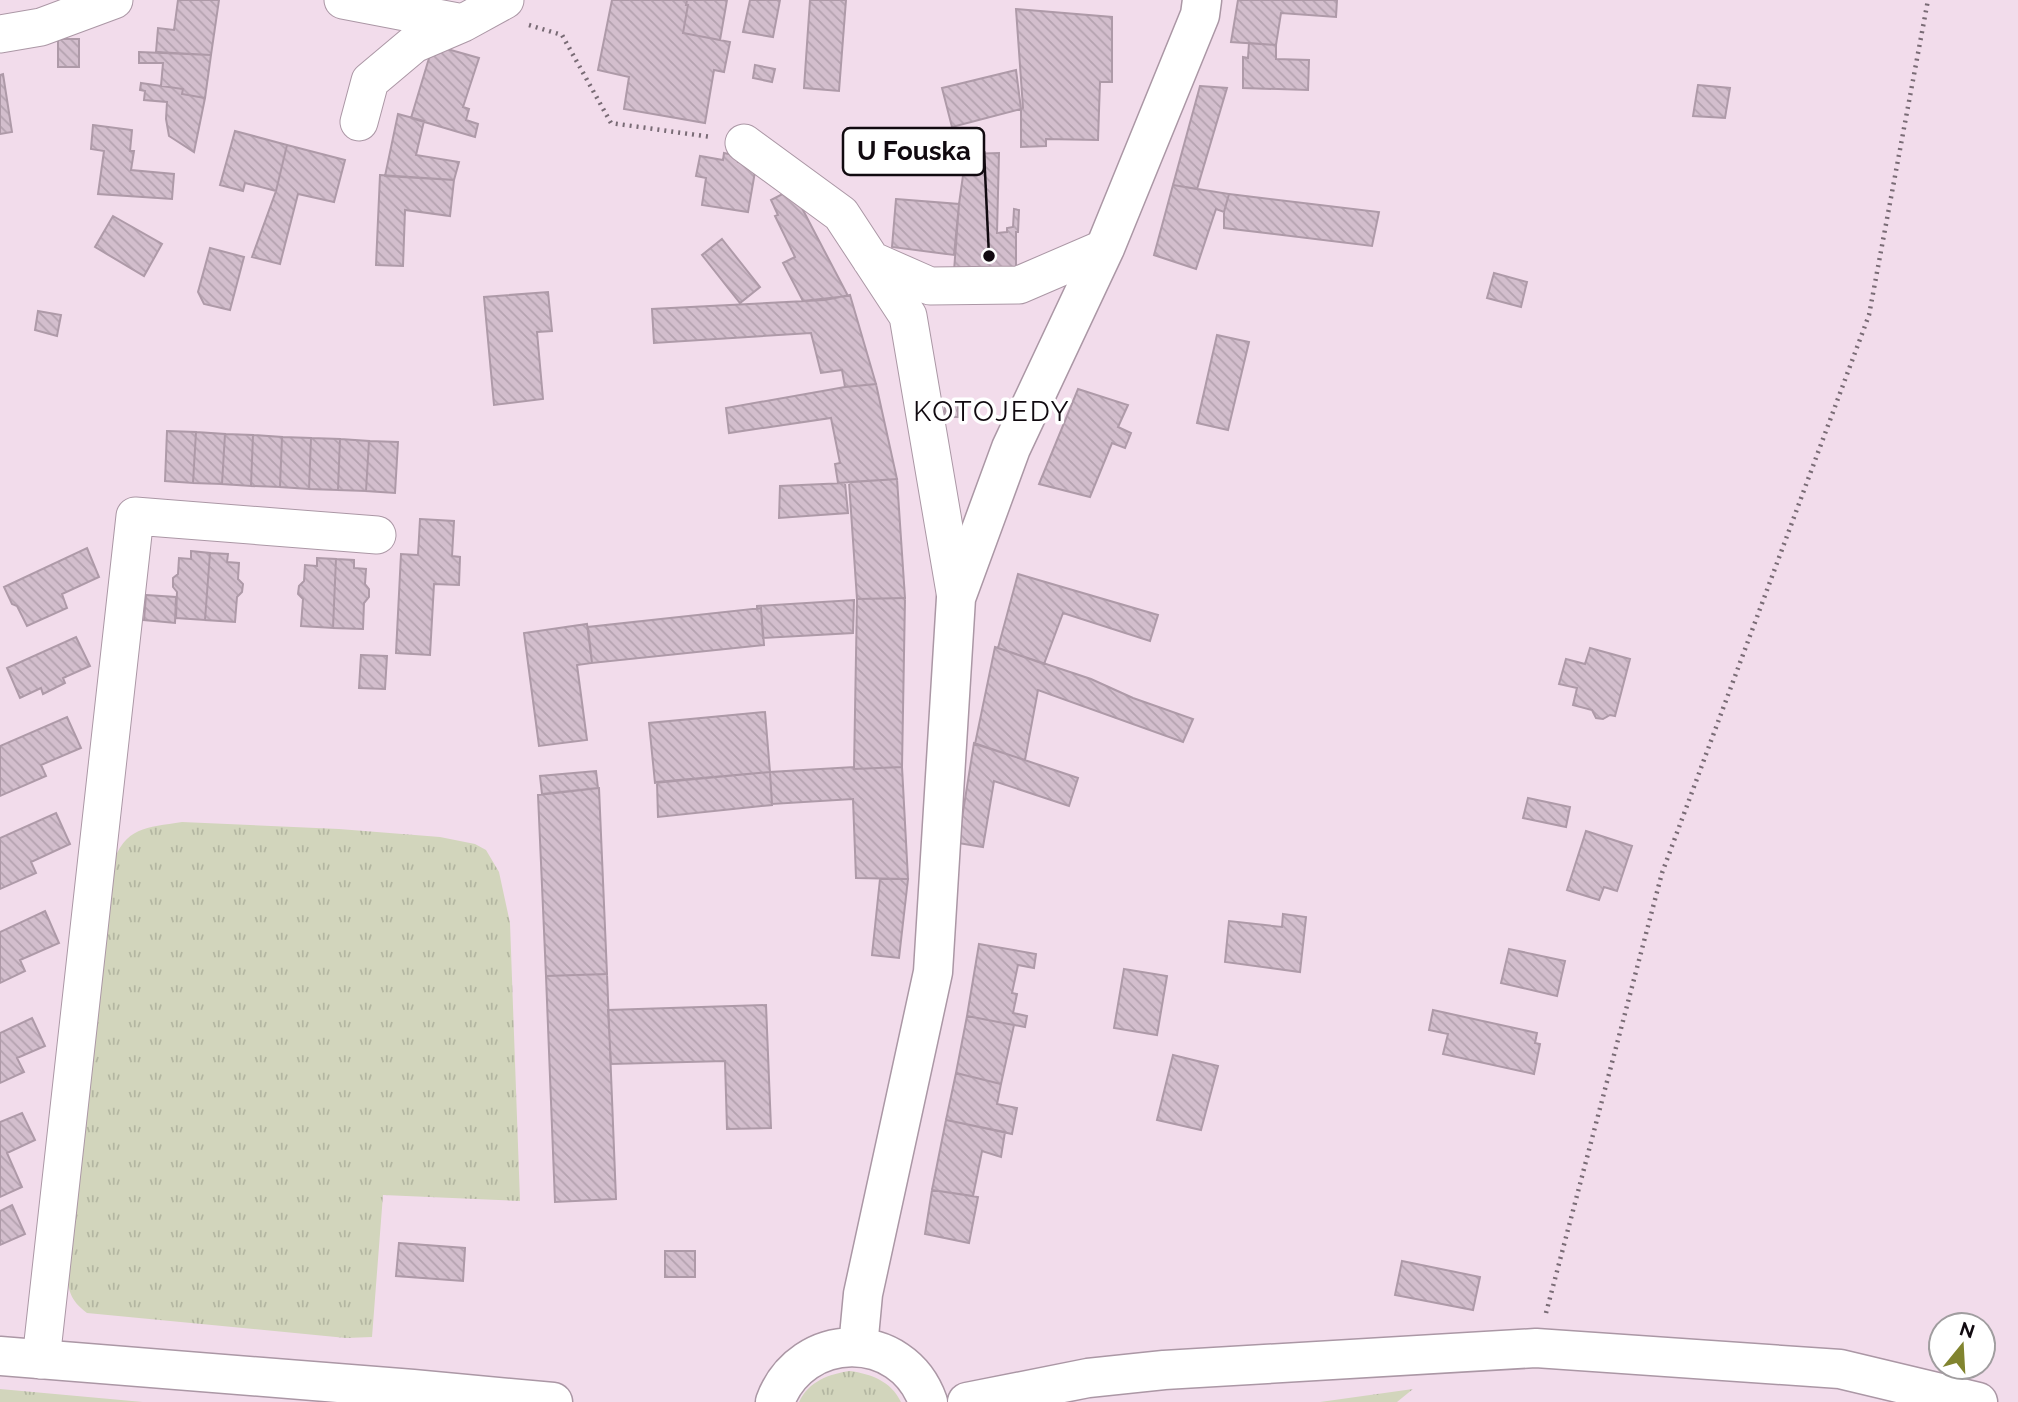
<svg xmlns="http://www.w3.org/2000/svg" width="2018" height="1402" viewBox="0 0 2018 1402" font-family="Raleway,sans-serif">
	<defs>
		<pattern id="grass-tufts" width="24" height="20" patternUnits="userSpaceOnUse" patternTransform="scale(1.75)"><rect width="24" height="20" fill="#d2d5bc"/><path d="M3 7l-1-3M5 7V3M7 7l1-3M15 17l-1-3M17 17v-4M19 17l1-3" fill="none" stroke="#b3b6a1"/></pattern>
		<pattern id="building-back-hatch" width="6" height="6" patternUnits="userSpaceOnUse" patternTransform="scale(1.75)"><rect width="6" height="6" fill="#d3becd"/><path d="M-1 5l2 2M0 0l6 6M5-1l2 2" fill="none" stroke="#b4a2af"/></pattern>
	</defs>
	<rect width="100%" height="100%" fill="#f2dceb"/>
	<path fill="url(#grass-tufts)" d="M182,822L339,829L440,837L475,844L486,850L499,872L510,923L520,1201L383,1195L372,1337L346,1338L87,1313C66,1297 68,1286 68,1261L112,866C125,826 146,828 182,822Z
		M850,1371C871,1374 891,1381 901,1402H799C809,1381 829,1374 850,1371Z
		M0,1389L143,1402H0Z
		M1413,1389L1397,1402H1320Z"/>
	<path fill="url(#building-back-hatch)" stroke="#ae9aa8" stroke-width="2" d="M178,0H219L211,55L156,52L158,28L174,30Z
		M612,0H687L686,5H688L683,33L730,42L724,72L714,70L705,123L624,109L629,77L598,70Z
		M687,0H727L720,40L683,33L688,5H686Z
		M750,0H780L773,37L743,32Z
		M810,0H846L839,91L804,88Z
		M1238,0H1337L1336,17L1281,13L1276,45L1231,42Z
		M1016,9L1112,17V82H1100L1098,140L1046,139V146L1021,147V109L1023,108Z
		M58,39H79V67H58Z
		M1249,43L1276,45V59L1309,60L1308,90L1243,88V57L1248,58Z
		M433,45L479,58L463,107L469,109L466,120L478,124L475,137L411,118Z
		M139,52L211,55L205,98L182,94L183,89L161,86L163,63H139Z
		M755,65L775,69L772,82L753,78Z
		M1016,70L1021,109L952,127L942,88Z
		M3,74L12,132L0,134V75Z
		M141,83L183,89L182,94L205,98L194,152L169,136L166,119L167,102L144,100L145,91L140,90Z
		M1698,85L1730,88L1725,118L1693,116Z
		M1200,86L1227,88L1197,189L1173,185Z
		M398,114L424,121L416,155L459,162L454,180L385,176Z
		M93,125L132,130L130,151H134L131,170L174,174L172,199L98,194L104,151L91,149Z
		M235,131L287,145L276,191L245,183L243,191L220,185Z
		M287,145L345,160L334,202L298,194L280,264L252,257L276,191Z
		M724,153L739,156L738,162L756,166L748,212L702,205L706,178L696,176L700,156L723,160Z
		M999,153L997,233L1007,232V228L1013,227L1014,209L1019,210L1018,232H1016V271H954L959,204L966,154Z
		M380,175L454,180L450,216L405,210L403,266L376,265Z
		M1173,185L1229,194L1224,212L1216,209L1196,269L1154,255Z
		M792,189L848,296L803,301L783,263L795,257L775,216L778,215L771,200Z
		M1229,194L1379,212L1372,246L1224,228V212Z
		M896,199L959,204L954,255L892,247Z
		M113,216L162,244L144,276L95,247Z
		M722,239L760,287L740,303L702,255Z
		M210,248L244,257L230,310L204,304L198,292Z
		M1494,273L1527,282L1521,307L1487,298Z
		M548,292L552,331L537,332L543,399L494,405L484,297Z
		M850,295L876,384L845,387L842,370L821,373L811,333L654,343L652,309L825,300Z
		M38,311L61,315L57,336L35,330Z
		M1217,335L1249,342L1228,430L1197,423Z
		M876,384L897,479L838,483L835,464L840,463L831,418L729,433L726,408L845,387Z
		M1078,389L1128,405L1118,427L1131,433L1125,448L1112,443L1090,497L1039,484Z
		M945,403H958V417H945Z
		M167,431L196,432L193,483L165,481Z
		M196,432L225,434L222,484L193,483Z
		M225,434L253,435L251,486L222,484Z
		M253,435L282,437L280,487L251,486Z
		M282,437L311,438L309,489L280,487Z
		M311,438L340,439L338,490L309,489Z
		M340,439L369,441L366,491L338,490Z
		M369,441L398,442L395,493L366,491Z
		M897,479L905,598L857,599L849,482Z
		M845,483L848,513L779,518L780,486Z
		M420,519L454,521L452,556L460,557L459,585L434,584L430,655L396,653L401,554L418,555Z
		M87,548L99,577L62,594L67,608L27,626L17,606L12,604L4,587Z
		M191,551L210,553L205,620L176,618L177,592L173,587V578L178,574L179,558L191,559Z
		M210,553L228,554L227,562L239,563L238,579L243,584L242,592L237,597L235,622L205,620Z
		M317,558L336,559L333,628L301,626L303,599L298,594L299,586L304,581L305,565L317,566Z
		M336,559L354,560V568L366,569L365,584L369,589V597L364,603L363,629L333,628Z
		M1018,574L1158,615L1150,641L1063,613L1044,664L998,648Z
		M146,595L176,597L175,623L144,620Z
		M905,598L902,767L854,769L857,599Z
		M854,600L853,633L763,638L761,608L757,609V606Z
		M761,608L764,645L592,663L588,627Z
		M587,624L592,663L577,665L587,740L539,746L524,633Z
		M76,637L90,666L63,678L65,683L43,694L41,688L20,698L7,668Z
		M995,647L1091,679L1133,698L1193,719L1183,742L1038,690L1025,760L975,744Z
		M1590,648L1630,659L1615,716L1610,715L1603,719L1596,718L1592,710L1573,705L1577,688L1559,684L1566,659L1585,664Z
		M361,655L387,656L385,689L359,688Z
		M765,712L770,772L655,783L649,723Z
		M67,717L81,748L41,765L46,776L0,796V746Z
		M974,743L1078,778L1069,806L994,781L983,847L958,843Z
		M854,767V769L902,767L908,879L856,878L853,799L772,804L770,772Z
		M596,771L598,788L542,794L540,776Z
		M770,772L772,805L658,817L657,782Z
		M599,788L607,974L546,976L538,795Z
		M1528,798L1570,807L1566,827L1523,818Z
		M56,813L70,844L31,862L36,873L0,889V838Z
		M1586,831L1632,846L1617,891L1604,887L1599,900L1567,890Z
		M880,879H908L899,958L872,955Z
		M45,911L59,943L20,960L25,971L0,983V932Z
		M1283,914L1306,917L1300,972L1225,962L1229,921L1282,927Z
		M979,944L1036,954L1034,968L1018,965L1012,993L1017,994L1013,1013L1027,1016L1025,1027L967,1016Z
		M1509,949L1565,961L1557,996L1501,983Z
		M1124,969L1167,976L1157,1035L1114,1028Z
		M607,974L616,1199L555,1202L546,976Z
		M766,1005L771,1128L727,1129L725,1061L611,1064L608,1010Z
		M1433,1010L1537,1033L1535,1043L1540,1044L1534,1074L1443,1054L1448,1034L1429,1030Z
		M967,1016L1014,1025L1001,1084L956,1073Z
		M32,1018L45,1046L17,1058L24,1072L0,1083V1033Z
		M1173,1055L1218,1066L1201,1130L1157,1120Z
		M956,1073L1001,1084L997,1104L1017,1108L1012,1134L946,1120Z
		M22,1113L35,1140L7,1153L22,1187L0,1197V1122Z
		M946,1120L1005,1132L1001,1157L982,1151L973,1196L932,1190Z
		M932,1190L978,1197L969,1243L925,1234Z
		M12,1205L25,1234L0,1245V1211Z
		M399,1243L465,1248L463,1281L396,1276Z
		M665,1251H695V1277H665Z
		M1402,1261L1480,1277L1473,1310L1395,1295Z"/>
	<g fill="none" stroke-linecap="round" stroke-linejoin="round">
		<g stroke="#ab97a5" stroke-width="39">
			<path id="minor" d="M343,0L463,23L505,0
				M0,34L41,27L114,0
				M359,122L370,81L414,44L463,23
				M744,143L841,214L908,316L956,598
				M871,260L930,286L1019,285L1105,248
				M41,1360L135,516L377,535"/>
		</g>
		<g stroke="#ab97a5" stroke-width="41">
			<path id="tertiary" d="M0,1356L413,1389L553,1402"/>
		</g>
		<g stroke="#ab97a5" stroke-width="41">
			<path id="secondary" d="M858,1347L863,1294L933,972L956,598L1011,448L1105,248L1200,15L1202,0
				M775,1402C801,1330 902,1328 928,1402
				M967,1402L1088,1378L1164,1370L1536,1348L1840,1369L1978,1402"/>
		</g>
		<path stroke="#796b75" stroke-width="4.5" stroke-dasharray="2 5" stroke-linecap="butt" d="M529,25L562,35L611,123L711,137
			M1546,1313L1662,873L1869,315L1928,0"/>
		<use href="#minor" stroke="#fff" stroke-width="37"/>
		<use href="#tertiary" stroke="#fff" stroke-width="38"/>
		<use href="#secondary" stroke="#fff" stroke-width="38"/>
	</g>
	<g text-anchor="middle" dominant-baseline="central" stroke-width="7" stroke-linejoin="round" paint-order="stroke">
		<g font-size="28" letter-spacing="2" fill="#110a10" stroke="#fff">
			<text x="992" y="411">KOTOJEDY</text>
		</g>
	</g>
	<path fill="none" stroke="#110a10" stroke-width="2.5" d="M989 256L984 151"/>
	<circle fill="#110a10" stroke="#fff" stroke-width="2.5" cx="989" cy="256" r="7"/>
	<rect fill="#fff" stroke="#110a10" stroke-width="2.5" x="843" y="128" width="141" height="47" rx="7"/>
	<g font-size="26" text-anchor="middle" font-weight="bold" fill="#110a10">
		<text x="914" y="160">U Fouska</text>
	</g>
	<g transform="translate(1962 1346) rotate(18)"><circle r="33" fill="#ffffff" stroke="#a09d9f" stroke-width="2"/>
	<path d="M0-5L12 26L0 18L-12 26Z" fill="#81842f"/>
	<text y="-10" font-size="19" font-weight="bold" text-anchor="middle" fill="#110a10">N</text>
	</g>
</svg>
